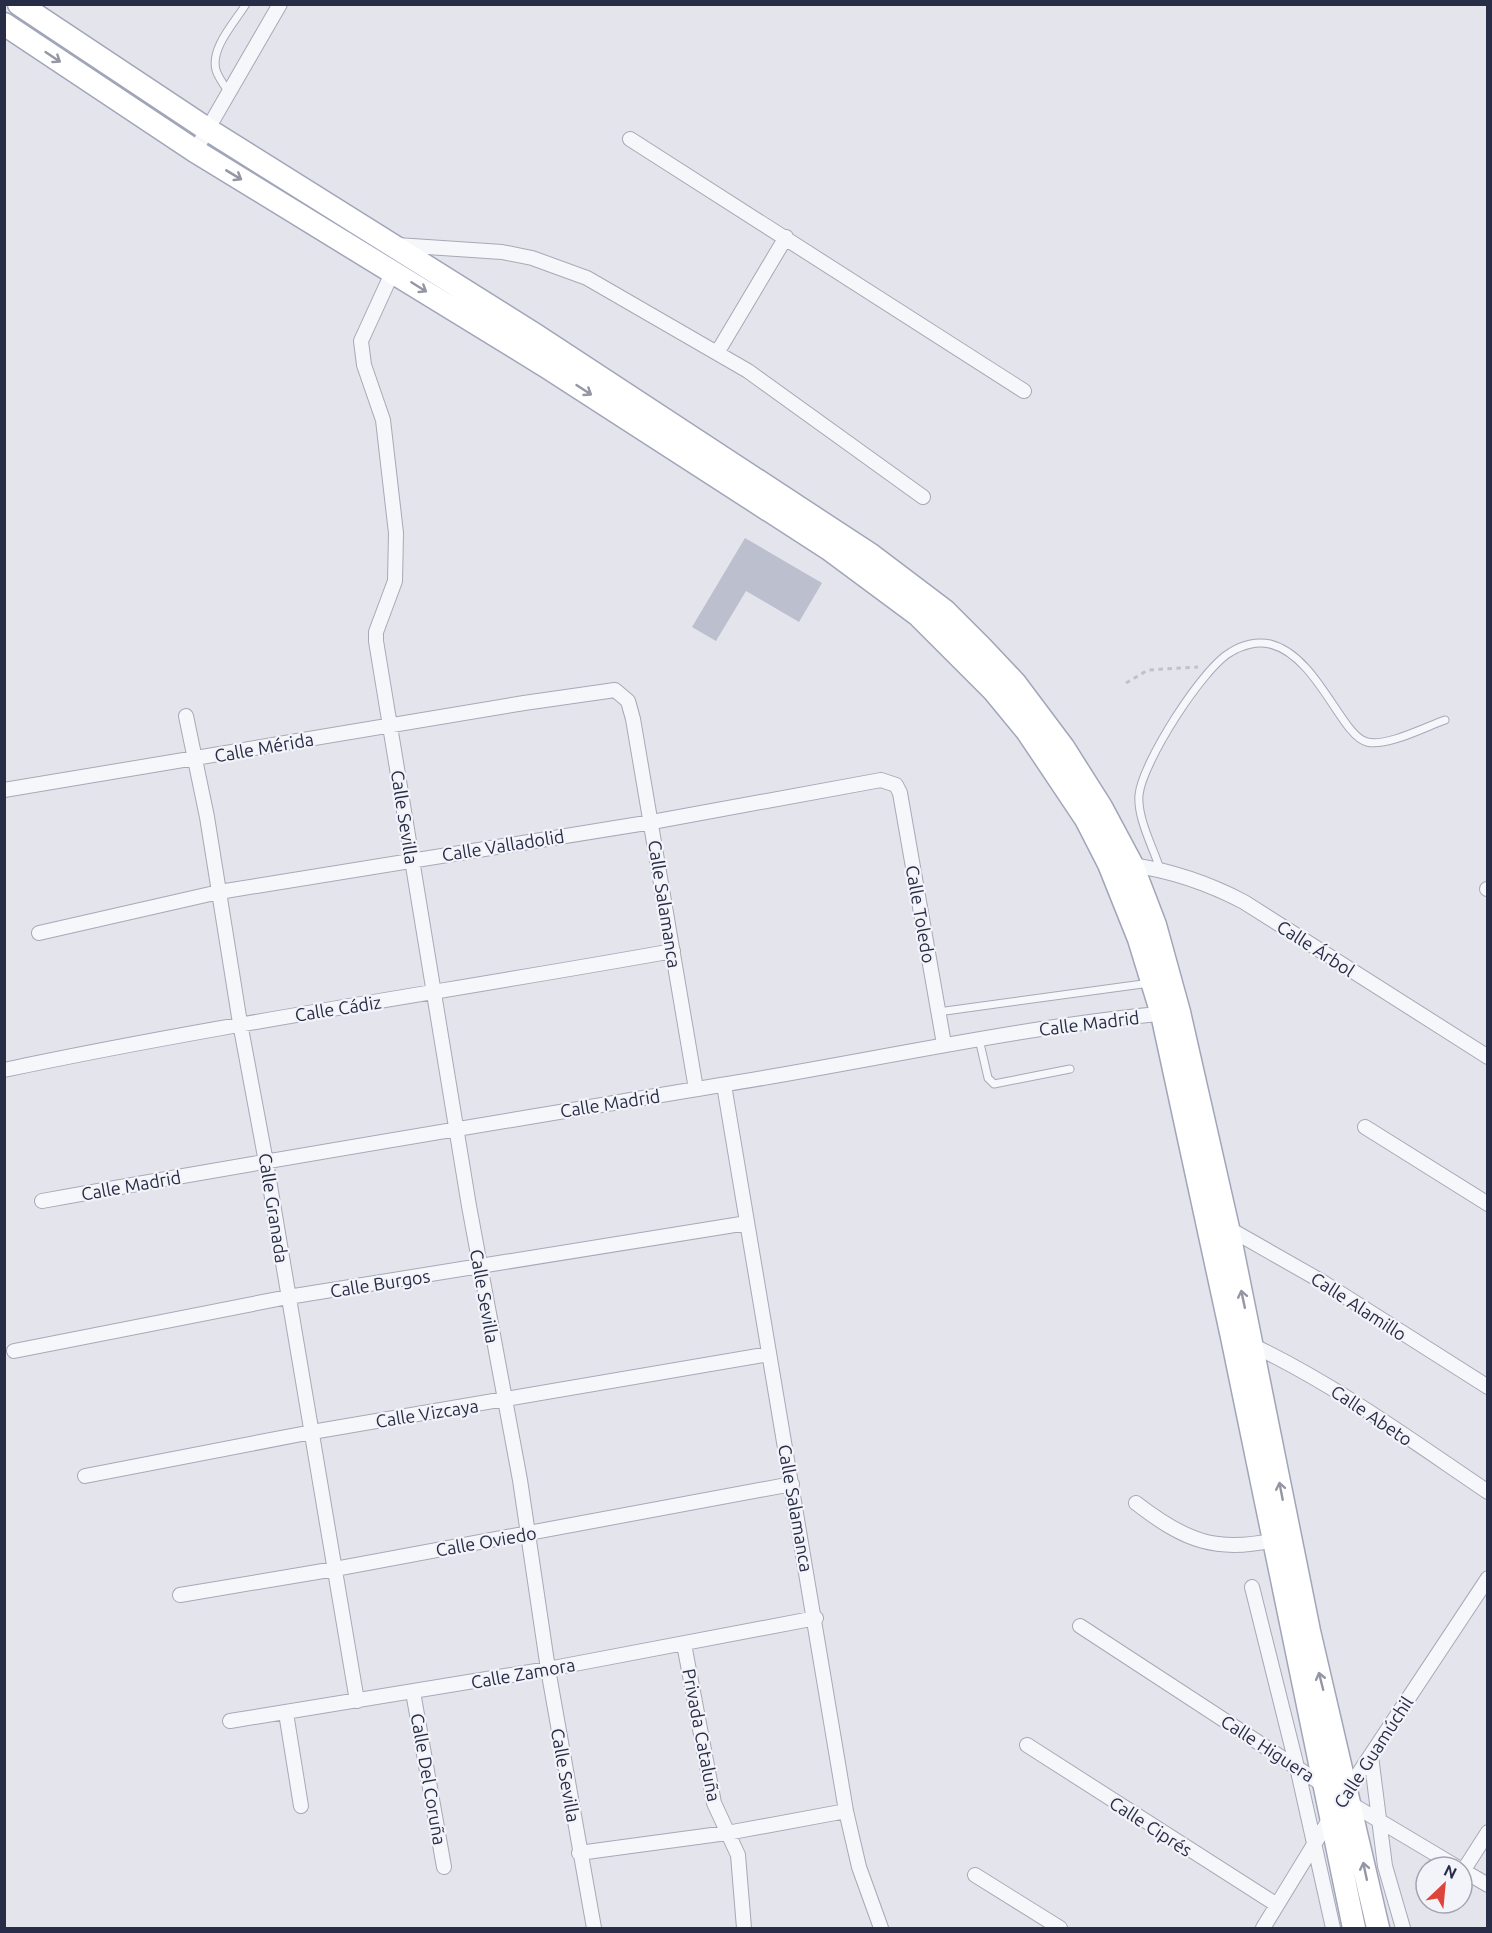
<svg xmlns="http://www.w3.org/2000/svg" width="1492" height="1933" viewBox="0 0 1492 1933" font-family="Ubuntu,sans-serif">
	<rect width="100%" height="100%" fill="#e3e4ec"/>
	<path fill="#bcbfcd" d="M745,538L822,583L799,622L746,591L716,641L692,627Z"/>
	<g fill="none" stroke-linecap="round" stroke-linejoin="round">
		<g stroke="#a7a9b7" stroke-width="9">
			<path id="service" d="M228,91C224,85 218,77 216,70C210,48 235,22 246,4
				M1160,869C1153,847 1137,818 1139,795C1142,763 1203,667 1231,652C1242,645 1257,641 1270,644C1318,656 1341,736 1367,742C1387,747 1425,727 1445,720
				M938,1012L1150,983
				M979,1039L988,1078L994,1084L1070,1069"/>
		</g>
		<g stroke="#a7a9b7" stroke-width="16">
			<path id="minor" d="M630,139L1024,391
				M195,151L280,4
				M397,245L502,252L532,258L587,278L748,371L923,497
				M393,271L361,341L364,365L383,420L396,533L395,581L376,632V641L469,1206L520,1480L548,1669L594,1928
				M717,353L786,237
				M186,716L207,817L240,1023L266,1162L357,1701
				M4,790L524,703L615,690L628,701L633,719L696,1089
				M1132,865C1173,871 1208,883 1244,902L1488,1057
				M1487,889H1488
				M39,933L219,892L652,822L881,780L896,785L900,793L944,1044
				M4,1070C226,1023 450,991 673,951
				M724,1085L846,1811L859,1867L881,1928
				M1365,1127L1488,1204
				M42,1201C268,1160 494,1123 721,1085C870,1061 1017,1027 1168,1013
				M1228,1228L1321,1281L1488,1387
				M1252,1345C1336,1385 1411,1440 1488,1492
				M14,1351L288,1297L747,1223
				M85,1476L312,1432L769,1354
				M1136,1503C1185,1541 1217,1554 1279,1539
				M1252,1587L1297,1767L1333,1928
				M180,1595L335,1569L792,1484
				M1080,1626L1325,1786
				M684,1644L714,1803L738,1855L744,1928
				M413,1692L444,1867
				M286,1713L301,1806
				M230,1721L548,1669L816,1618
				M1027,1745L1277,1905
				M1371,1756L1385,1866L1403,1928
				M1345,1794L1488,1578
				M1348,1802L1457,1867
				M579,1853L727,1833L846,1811
				M1462,1870L1488,1885
				M1463,1871L1488,1832
				M975,1875L1060,1928
				M1263,1928L1332,1815"/>
		</g>
		<g stroke="#a1a5b9" stroke-width="25">
			<path id="primary" d="M19,4L207,129L534,334L871,555L945,611L981,647L1015,683L1063,747L1101,807L1132,865L1155,925L1179,1012L1228,1228L1309,1631L1378,1928
				M4,24L195,151L544,365L829,549L918,615L994,691L1027,731L1086,819L1109,864L1139,939L1162,1014L1232,1337L1354,1928"/>
		</g>
		<path stroke="#c0c2cb" stroke-width="3" stroke-dasharray="4.5 4.5" stroke-linecap="butt" d="M1126,683L1148,670L1198,667"/>
		<use href="#service" stroke="#f6f7fa" stroke-width="7"/>
		<use href="#minor" stroke="#f6f7fa" stroke-width="14"/>
		<use href="#primary" stroke="#fff" stroke-width="22"/>
	</g>
	<defs><path id="oneway-shaft" d="M-6 0H5M1.5-3L5.5 0L1.5 3" fill="none" stroke-width="1.6" stroke-linecap="round" stroke-linejoin="round" transform="scale(1.5)"/></defs>
	<g stroke="#9496a3">
		<use href="#oneway-shaft" transform="translate(53 57) rotate(34)"/>
		<use href="#oneway-shaft" transform="translate(234 175) rotate(31)"/>
		<use href="#oneway-shaft" transform="translate(419 287) rotate(32)"/>
		<use href="#oneway-shaft" transform="translate(584 390) rotate(33)"/>
		<use href="#oneway-shaft" transform="translate(1243 1299) rotate(-102)"/>
		<use href="#oneway-shaft" transform="translate(1281 1491) rotate(-101)"/>
		<use href="#oneway-shaft" transform="translate(1321 1681) rotate(-104)"/>
		<use href="#oneway-shaft" transform="translate(1365 1871) rotate(-102)"/>
	</g>
	<g text-anchor="middle" dominant-baseline="central" stroke-width="4.5" stroke-linejoin="round" paint-order="stroke">
		<g font-size="18" fill="#282d47" stroke="#f3f4f9">
			<text transform="translate(264 747) rotate(-10)">Calle Mérida</text>
			<text transform="translate(405 817) rotate(81)">Calle Sevilla</text>
			<text transform="translate(503 845) rotate(-9)">Calle Valladolid</text>
			<text transform="translate(665 904) rotate(81)">Calle Salamanca</text>
			<text transform="translate(921 914) rotate(80)">Calle Toledo</text>
			<text transform="translate(1316 948) rotate(33)">Calle Árbol</text>
			<text transform="translate(338 1008) rotate(-9)">Calle Cádiz</text>
			<text transform="translate(1089 1023) rotate(-7)">Calle Madrid</text>
			<text transform="translate(610 1103) rotate(-9)">Calle Madrid</text>
			<text transform="translate(131 1185) rotate(-10)">Calle Madrid</text>
			<text transform="translate(274 1208) rotate(81)">Calle Granada</text>
			<text transform="translate(380 1283) rotate(-9)">Calle Burgos</text>
			<text transform="translate(485 1296) rotate(80)">Calle Sevilla</text>
			<text transform="translate(1359 1306) rotate(33)">Calle Alamillo</text>
			<text transform="translate(427 1413) rotate(-9)">Calle Vizcaya</text>
			<text transform="translate(1372 1415) rotate(34)">Calle Abeto</text>
			<text transform="translate(796 1508) rotate(80)">Calle Salamanca</text>
			<text transform="translate(486 1541) rotate(-10)">Calle Oviedo</text>
			<text transform="translate(523 1673) rotate(-10)">Calle Zamora</text>
			<text transform="translate(702 1735) rotate(79)">Privada Cataluña</text>
			<text transform="translate(1268 1748) rotate(33)">Calle Higuera</text>
			<text transform="translate(1373 1752) rotate(-57)">Calle Guamúchil</text>
			<text transform="translate(566 1775) rotate(80)">Calle Sevilla</text>
			<text transform="translate(429 1779) rotate(80)">Calle Del Coruña</text>
			<text transform="translate(1151 1826) rotate(33)">Calle Ciprés</text>
		</g>
	</g>
	<rect width="1492" height="1933" fill="none" stroke="#282d47" stroke-width="12"/>
	<g transform="translate(1444 1885) rotate(26)"><circle r="28" fill="#f3f4f9" stroke="#a2a4b2" stroke-width="1.5"/>
	<path d="M0-4.5L10 22L0 15L-10 22Z" fill="#dd443c"/>
	<text y="-9" font-size="16" font-weight="bold" text-anchor="middle" fill="#282d47">N</text>
	</g>
</svg>
